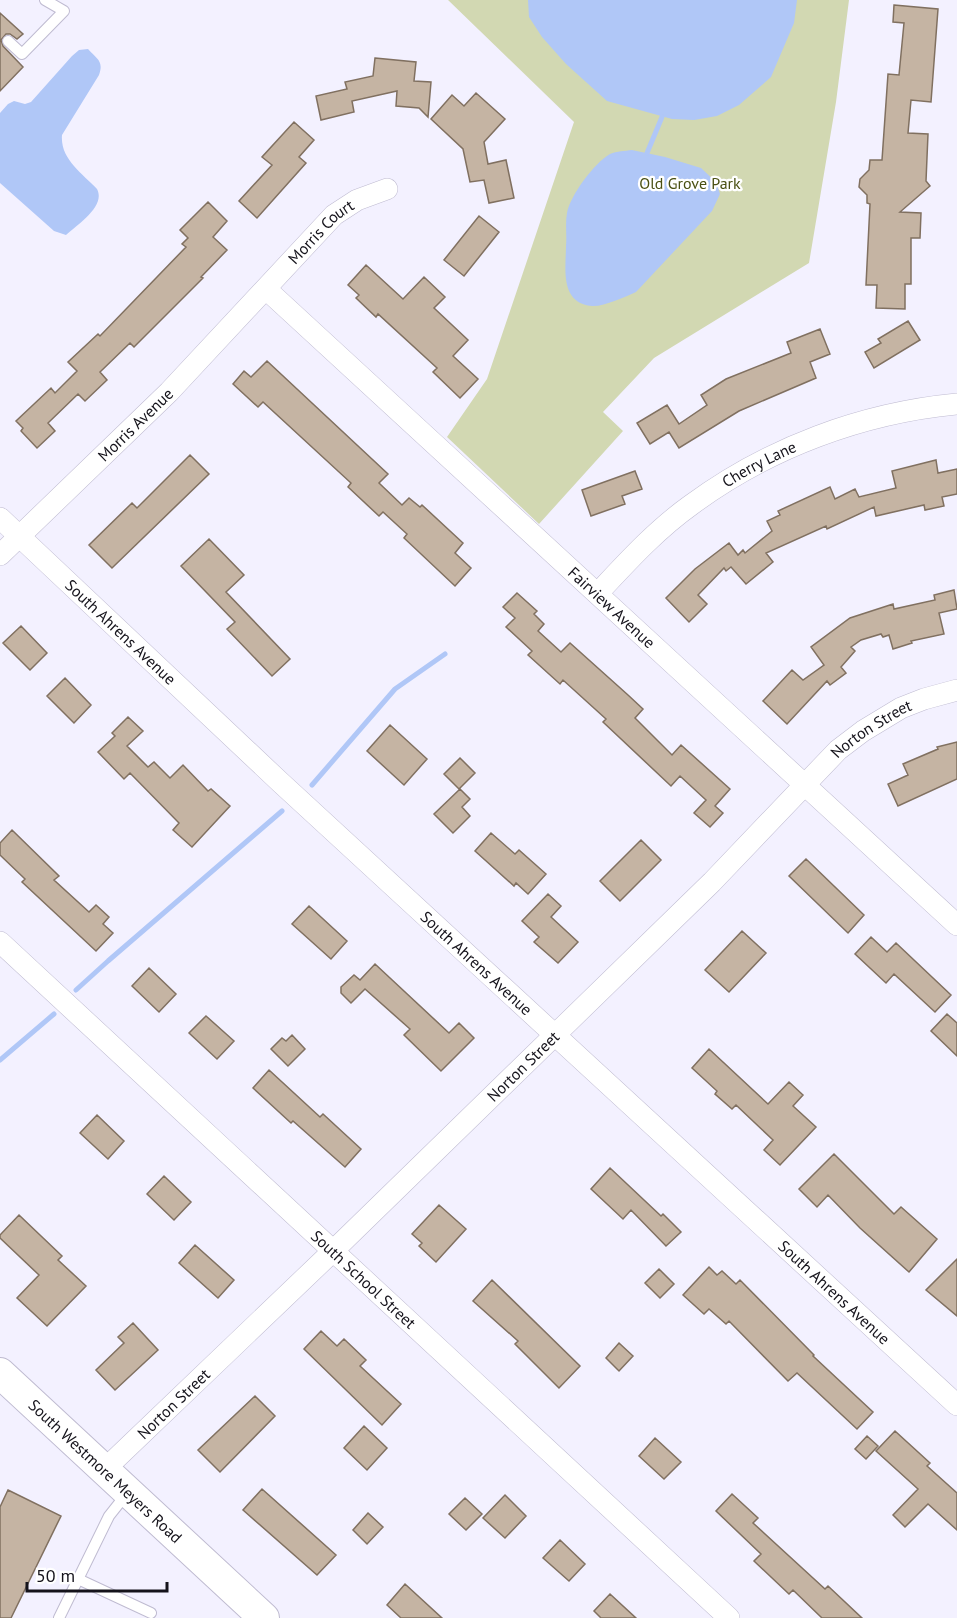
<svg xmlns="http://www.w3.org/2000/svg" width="957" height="1618" viewBox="0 0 957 1618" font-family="'PT Sans',sans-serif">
	<rect width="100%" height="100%" fill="#f3f1ff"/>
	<path fill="#d2d8b2" d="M448,0H849L836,102L809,263L654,358L603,412L623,431L539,524L447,437L487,379L574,122Z"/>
	<path fill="#b0c7f7" d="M528,0H797L794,23L771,77L739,105L717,116L694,120L672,119L607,101L566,64L542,37L529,17Z
		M88,49C97,59 104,61 99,75L62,135C60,159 82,173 97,189C106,206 78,224 66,235L54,231L0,183V113L8,104L14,101L25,104L31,102L72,56L79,50Z
		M632,150L665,157L701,168L716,182L720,194L712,211L636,292C625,297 603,307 592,306C559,303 566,267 566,246C567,235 565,224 567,213C570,196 594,163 610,154C617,151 625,151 632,150Z"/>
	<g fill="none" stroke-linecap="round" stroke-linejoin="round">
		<path stroke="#b0c7f7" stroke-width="5" d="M647,153L662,117
			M312,785L395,689L445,654
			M76,990L108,961L282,811
			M0,1060L54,1014"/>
	</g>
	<path fill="#c5b4a3" stroke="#807060" stroke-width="1.5" d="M894,5L938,9L931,102L911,100L908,133L928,134L926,181L930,186L900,212L921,213L920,238H911V284H905V309L876,308L877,285H866L870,204L867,203V195L859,187L860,179L869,170L870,160H882L888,74L899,75L904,23L893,22Z
		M0,13L23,34L17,39L10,34H6L1,40L3,46L23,67L0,91Z
		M375,58L416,62L414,81L431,82L428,117L419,108L396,106L397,91L352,101L354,112L321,120L316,96L347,89L345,82L373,76Z
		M476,93L505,119L484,142L488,164L506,160L514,198L489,203L484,180L470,182L463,149L431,119L452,95L464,106Z
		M294,122L314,140L299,157L306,163L257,218L239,201L272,165L262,157Z
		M208,202L227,221L213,237L227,250L201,277L203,278L134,347L130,343L100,372L107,380L85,401L78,394L48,423L55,431L37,448L21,431L23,428L16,421L51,388L55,393L77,371L68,362L98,334L100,336L186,247L182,244L188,238L180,230Z
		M479,216L499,232L464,276L444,260Z
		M366,265L403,299L424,277L445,297L434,308L468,340L453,356L478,379L460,398L433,372L437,368L378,314L376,317L356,298L359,295L348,285Z
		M908,321L920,340L874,368L865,352L881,343L878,339Z
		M820,329L830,354L810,362L816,378L739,411L679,448L669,432L650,444L637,423L667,405L679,424L707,405L701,395L726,379L791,353L787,342Z
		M267,361L388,474L379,483L402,505L409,498L420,507L422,505L463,543L455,553L471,568L455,586L404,538L407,534L383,512L379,516L348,487L351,483L263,402L258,407L233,384L244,371L251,377Z
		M190,455L209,474L112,568L89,545L132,503L137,508Z
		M936,460L938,473L957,469V494L942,497L944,506L925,510L924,505L876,516L874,507L827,529L826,526L766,553L773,562L746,584L731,567L726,571L724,568L698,595L707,604L689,622L666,598L695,569L729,543L738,555L743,550L745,553L772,531L767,521L780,515L778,511L830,487L835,499L855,489L859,497L896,488L892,471Z
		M635,471L642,489L622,496L625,504L591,516L582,490Z
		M209,539L244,575L226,592L290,659L272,676L227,629L235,622L181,566Z
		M954,590L957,609L939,613L944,634L911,641L912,643L893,649L889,635L883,637L881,634L861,640L851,647L855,651L841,667L846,673L830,685L827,681L787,724L763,701L792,670L803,680L824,665L811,647L850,618L893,604L894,609L935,600L934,595Z
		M517,593L537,611L534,614L544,624L538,631L561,652L570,643L628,695L643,709L635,718L672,755L681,745L730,789L715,806L723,813L710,827L694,813L706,800L680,776L671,786L603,722L606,719L563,680L560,684L528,655L532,651L506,627L515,618L503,607Z
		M21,626L47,653L30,670L3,643Z
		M65,678L91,705L74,723L47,696Z
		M128,717L143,731L127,746L148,767L154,762L170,778L183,765L208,791L211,789L230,806L192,847L173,830L179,823L130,773L124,779L98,752L115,736L112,733Z
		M390,725L427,759L404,785L367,751Z
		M957,742V779L898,806L888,784L908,775L903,764L938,749L937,747Z
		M460,758L475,773L459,789L444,774Z
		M460,789L470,799L462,807L470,816L453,833L434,814Z
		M12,830L59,876L54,880L89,912L96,905L109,917L103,924L113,933L96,951L22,882L25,879L0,855V843Z
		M491,833L515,854L519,850L546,874L528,894L516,883L514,886L475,851Z
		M641,840L661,860L620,901L600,881Z
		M806,859L864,915L848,933L789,876Z
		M548,894L561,906L551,917L578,942L558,963L534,942L539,937L522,921Z
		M309,906L347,941L331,959L292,924Z
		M742,931L766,953L729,992L705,970Z
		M871,937L887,952L896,943L951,995L935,1012L894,974L886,983L855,954Z
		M375,964L449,1033L459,1023L474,1038L441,1071L404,1035L410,1029L365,989L351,1003L341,993V987L354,975L360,980Z
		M149,968L176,994L159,1012L132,986Z
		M947,1014L957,1023V1056L931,1031Z
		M206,1016L234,1041L217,1059L189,1033Z
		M292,1035L305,1049L288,1066L271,1049L282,1038L286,1041Z
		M709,1049L768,1104L789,1082L803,1095L793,1106L816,1127L780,1165L764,1150L773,1140L736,1105L732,1109L715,1094L717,1091L692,1068Z
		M269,1070L320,1117L323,1114L361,1149L345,1167L293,1121L291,1123L253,1088Z
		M97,1115L124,1141L108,1159L80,1133Z
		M834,1154L894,1214L901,1207L937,1239L909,1272L860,1228L828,1195L817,1207L799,1189Z
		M610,1168L661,1216L663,1214L681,1232L666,1246L631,1210L623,1219L591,1189Z
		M164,1176L191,1202L174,1220L147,1194Z
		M439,1205L466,1229L436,1262L419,1246L422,1243L412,1234Z
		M19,1215L62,1256L58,1260L86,1286L47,1326L17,1298L39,1275L0,1238V1235Z
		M195,1245L234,1280L218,1298L179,1263Z
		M957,1259V1316L926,1290Z
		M709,1267L717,1275L722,1271L736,1284L740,1280L814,1355L813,1356L873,1412L857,1429L797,1373L788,1381L729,1321L726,1324L709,1309L704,1314L683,1295Z
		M659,1269L674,1284L660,1298L645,1283Z
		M492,1280L580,1366L559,1388L515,1344L518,1341L473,1301Z
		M133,1323L158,1350L115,1390L96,1370L124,1343L118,1337Z
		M321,1331L337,1346L344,1339L366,1360L360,1366L401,1404L382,1425L304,1349Z
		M619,1343L633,1356L619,1371L606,1358Z
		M255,1396L275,1416L220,1472L198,1450Z
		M364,1426L387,1448L367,1470L344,1448Z
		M895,1431L930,1463L927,1466L957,1493V1530L928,1504L905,1527L893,1515L918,1489L876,1451Z
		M867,1436L878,1446L866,1459L855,1449Z
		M655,1438L681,1462L664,1479L639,1456Z
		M262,1489L336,1555L317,1575L243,1510Z
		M8,1490L61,1516L11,1618H0V1507Z
		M732,1494L758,1518L753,1523L825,1589L828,1586L862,1618H822L793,1590L789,1594L754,1561L761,1554L716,1511Z
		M505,1495L526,1516L505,1538L483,1518Z
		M465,1498L482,1514L466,1530L449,1514Z
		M368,1513L383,1527L367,1544L353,1530Z
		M560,1540L585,1564L569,1581L543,1558Z
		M405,1584L442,1618H401L387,1605Z
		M610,1594L636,1618H601L594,1611Z"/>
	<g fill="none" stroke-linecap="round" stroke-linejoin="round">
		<g stroke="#bfbbd1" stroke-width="12">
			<path id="lane" d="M8,41L22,54L64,11L45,0
				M78,1579L151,1613
				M59,1618L109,1516L128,1492"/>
		</g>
		<g stroke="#bfbbd1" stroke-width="22">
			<g id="street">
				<path id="s1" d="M266,289L957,925"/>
				<path id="s2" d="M0,518L280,782L957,1405"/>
				<path id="s3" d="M0,555L169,392L334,215L357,200L387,189"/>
				<path id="s4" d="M598,593C627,562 656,530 691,505C768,448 862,413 957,404"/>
				<path id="s5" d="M0,942L729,1618"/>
				<path id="s6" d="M104,1470L333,1251L712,882L838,750L863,731L901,708L924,699L957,690"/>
			</g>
		</g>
		<g stroke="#bfbbd1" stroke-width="32">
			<g id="secondary">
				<path id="s7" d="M0,1373L264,1618"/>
			</g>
		</g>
		<use href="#lane" stroke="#fff" stroke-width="10"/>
		<use href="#street" stroke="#fff" stroke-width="21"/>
		<use href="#secondary" stroke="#fff" stroke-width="30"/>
	</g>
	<g text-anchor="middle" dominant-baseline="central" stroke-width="4.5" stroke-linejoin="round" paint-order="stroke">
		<g font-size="16" fill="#4a5013" stroke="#fff">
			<text x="690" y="183">Old Grove Park</text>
		</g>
		<g font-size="16" fill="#15131b" stroke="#fff">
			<text stroke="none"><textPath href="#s3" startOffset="456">Morris Court</textPath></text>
			<text stroke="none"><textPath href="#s3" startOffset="188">Morris Avenue</textPath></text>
			<text stroke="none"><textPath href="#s4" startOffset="208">Cherry Lane</textPath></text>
			<text stroke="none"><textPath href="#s1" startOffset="470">Fairview Avenue</textPath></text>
			<text stroke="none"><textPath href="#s2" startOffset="166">South Ahrens Avenue</textPath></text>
			<text stroke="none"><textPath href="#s6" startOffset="1068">Norton Street</textPath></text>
			<text stroke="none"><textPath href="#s2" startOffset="652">South Ahrens Avenue</textPath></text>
			<text stroke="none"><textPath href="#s6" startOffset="582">Norton Street</textPath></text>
			<text stroke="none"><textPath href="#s5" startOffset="496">South School Street</textPath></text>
			<text stroke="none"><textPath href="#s2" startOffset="1138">South Ahrens Avenue</textPath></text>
			<text stroke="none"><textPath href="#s6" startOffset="96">Norton Street</textPath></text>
			<text stroke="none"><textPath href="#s7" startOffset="144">South Westmore Meyers Road</textPath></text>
		</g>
	</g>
	<path d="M27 1582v9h140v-9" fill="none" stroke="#15131b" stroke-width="3"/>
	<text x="36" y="1582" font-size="18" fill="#15131b" stroke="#ffffff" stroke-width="4.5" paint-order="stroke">50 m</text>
</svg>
